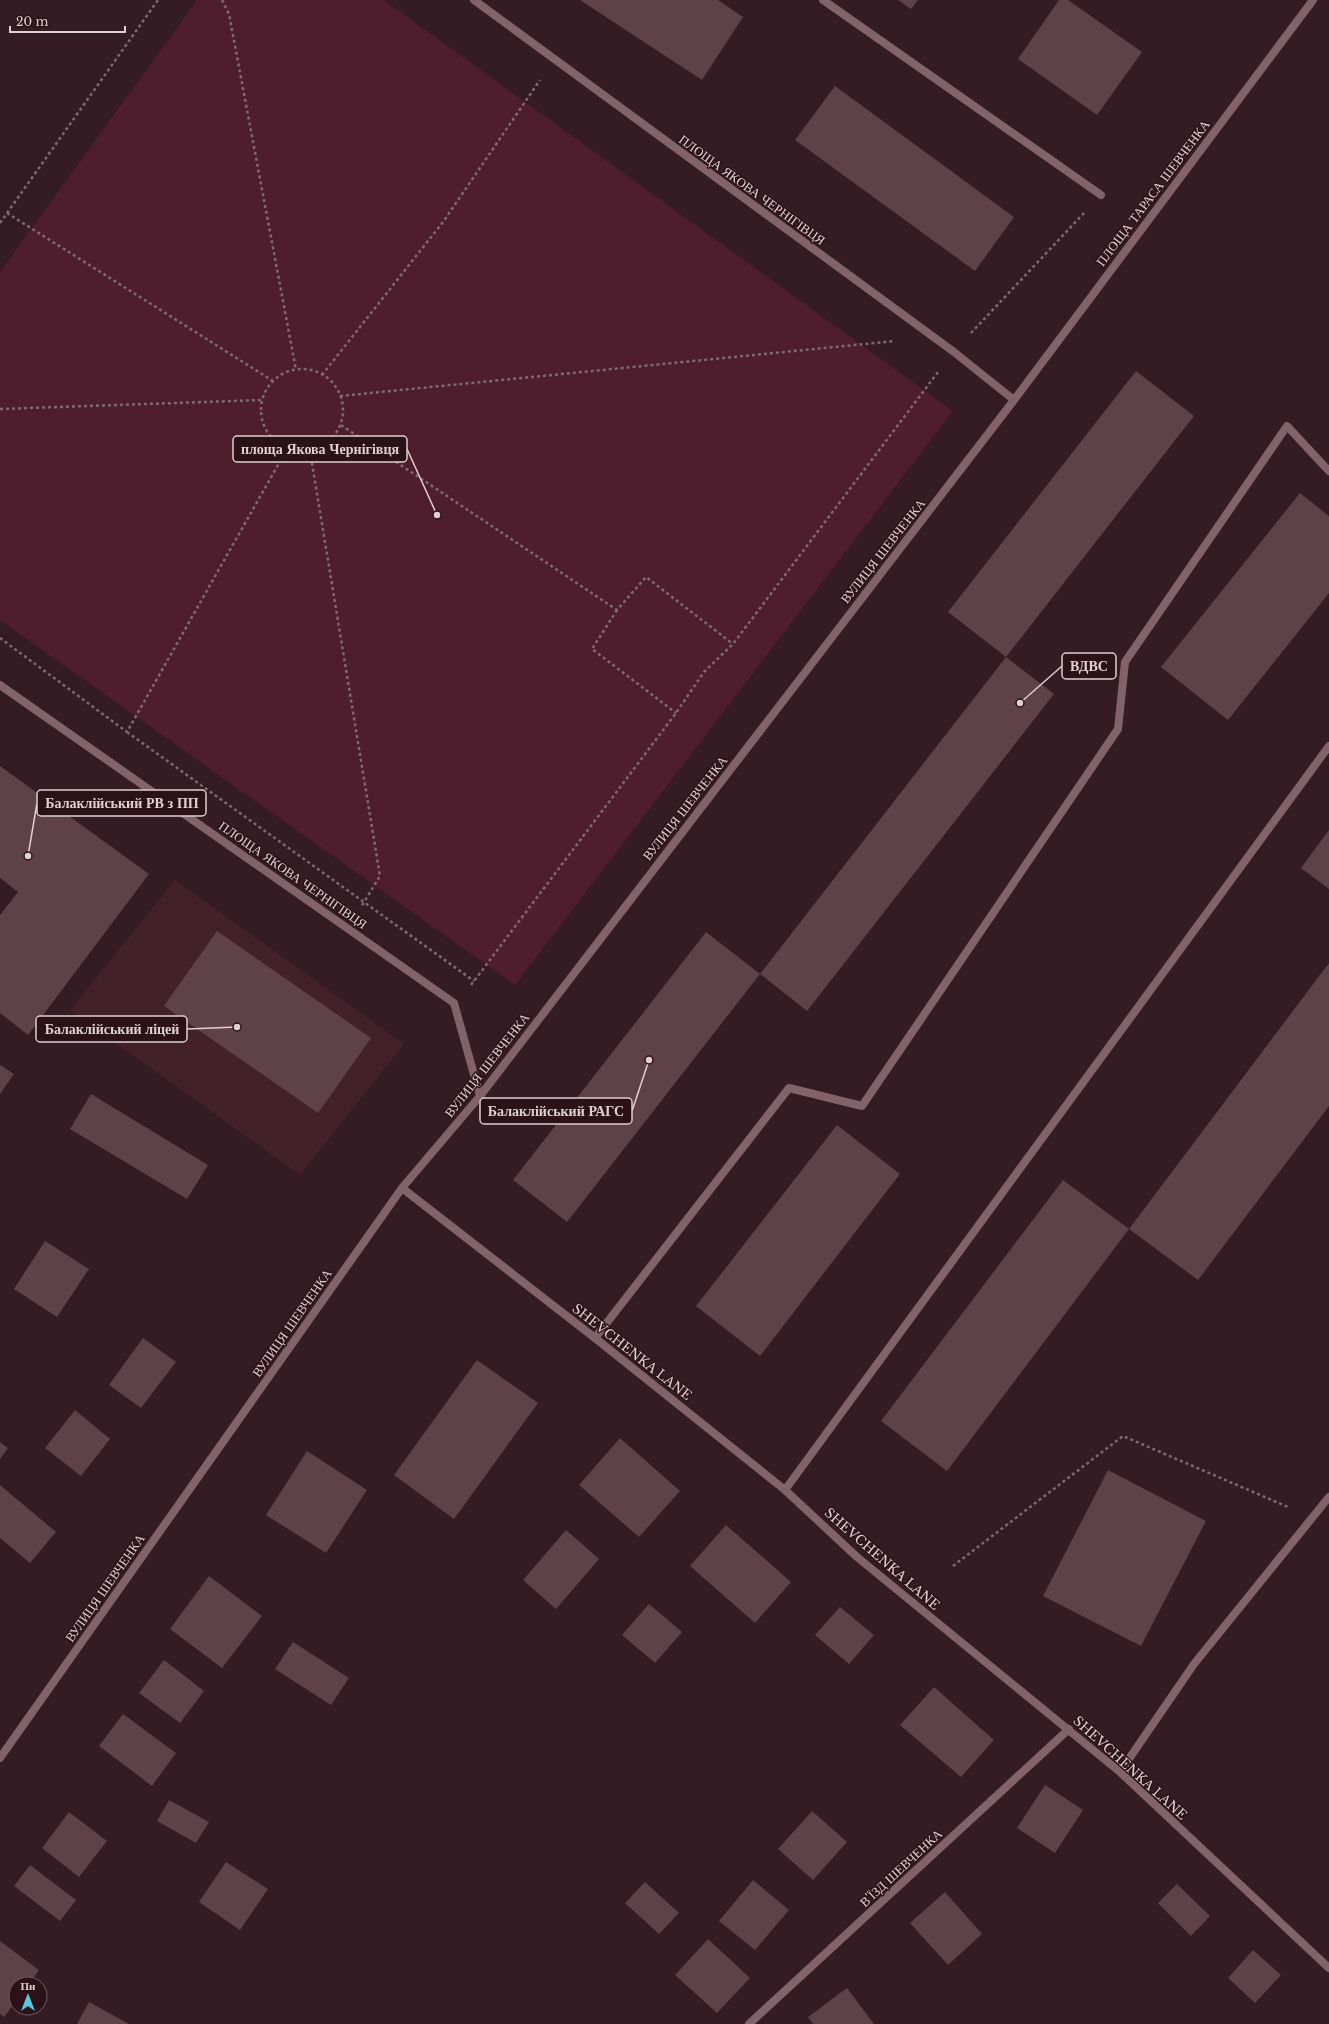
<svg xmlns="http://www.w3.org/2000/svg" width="1329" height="2024" viewBox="0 0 1329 2024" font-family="'Libre Baskerville',serif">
	<rect width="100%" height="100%" fill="#351b23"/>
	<path fill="#42212b" d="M175,880L404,1044L300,1175L70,1010Z"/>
	<path fill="#4e1e2e" d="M197,0H384L953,411L515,985L0,620V272Z"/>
	<path fill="#5e4149" d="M580,0H718L743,17L702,80Z
		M898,0H918L911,9Z
		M1059,0H1068L1142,52L1097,115L1018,59Z
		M835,86L1014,217L975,271L795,140Z
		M1136,371L1194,416L1006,657L948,612Z
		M1300,493L1329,516V593L1228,720L1161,667Z
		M1006,657L1054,694L807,1011L760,974Z
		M0,766L149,874L28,1035L0,1013V915L18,892L0,878Z
		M1329,830V889L1301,868Z
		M217,931L371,1038L318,1113L164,1006Z
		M706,932L760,974L567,1222L513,1180Z
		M1329,963V1106L1198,1280L1129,1229L947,1471L881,1421L1063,1180L1129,1229Z
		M0,1065L14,1074L0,1094Z
		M91,1094L208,1165L187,1199L70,1129Z
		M837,1125L900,1174L760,1356L696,1306Z
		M45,1241L89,1269L57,1317L14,1289Z
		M143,1338L176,1362L141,1408L109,1385Z
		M477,1360L538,1403L454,1519L394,1475Z
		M75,1410L110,1439L81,1476L45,1448Z
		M620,1438L680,1491L639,1537L579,1485Z
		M0,1442L8,1448L0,1459Z
		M307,1451L367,1490L326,1553L266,1515Z
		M1108,1470L1206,1521L1141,1646L1043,1596Z
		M0,1485L56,1532L30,1563L0,1538Z
		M726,1525L791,1582L755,1623L690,1566Z
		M566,1530L599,1559L556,1609L523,1580Z
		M209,1576L262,1616L222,1668L170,1629Z
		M649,1604L682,1632L655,1663L622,1635Z
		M840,1607L874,1635L849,1664L815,1635Z
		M293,1642L349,1678L331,1705L275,1669Z
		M164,1660L204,1691L180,1723L139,1693Z
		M934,1687L994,1740L961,1777L900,1725Z
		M123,1714L176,1753L152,1786L99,1746Z
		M1045,1785L1083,1810L1055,1853L1017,1828Z
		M169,1800L209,1822L196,1843L157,1821Z
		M812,1811L847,1842L813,1880L778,1849Z
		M69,1812L107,1841L79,1877L42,1848Z
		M226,1862L268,1889L240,1930L199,1902Z
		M30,1865L76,1900L60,1921L14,1886Z
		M753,1880L789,1910L755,1950L719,1921Z
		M645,1882L679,1913L659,1934L625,1903Z
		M1177,1884L1210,1916L1191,1936L1158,1903Z
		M945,1892L982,1934L948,1965L910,1923Z
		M708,1939L750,1978L717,2013L675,1975Z
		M0,1941L39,1970L29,1984H16V2001L4,2017L0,2014Z
		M1253,1950L1281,1975L1255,2003L1228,1978Z
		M847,1988L874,2024H813L808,2017Z
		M89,2002L129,2024H77Z"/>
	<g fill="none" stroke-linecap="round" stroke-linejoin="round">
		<path stroke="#806a70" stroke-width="2.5" stroke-dasharray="3 3" stroke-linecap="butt" d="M222,0L229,14L296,370
			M7,213L273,381
			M0,223L158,0
			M971,333L1084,213
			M261 410a41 41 0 1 1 82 0a41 41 0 1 1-82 0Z
			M322,375L443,222L540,80
			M340,396L895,341
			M0,409L262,400
			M341,425L617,610L646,577L733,644
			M310,451L380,876L361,907
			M617,610L592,649L676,713
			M0,638L127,732L287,449
			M127,732L474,981
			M471,985L676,713L704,672L733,644L938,372
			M953,1566L1123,1436L1288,1507"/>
		<path stroke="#83636b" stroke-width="8" d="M823,0L1101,195
			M595,1338L789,1088L862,1106L1118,729L1125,662L1287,426L1329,471
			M785,1490L1329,746"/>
		<path stroke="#83636b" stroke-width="8" d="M474,0L954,352L1014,400
			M0,685L454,1003L480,1096
			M402,1188L595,1338L785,1490L857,1557L1120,1772L1329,1968
			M0,1758L402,1188L480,1096L1014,400L1313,0
			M1120,1772L1194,1664L1329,1497
			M749,2024L1069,1729"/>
	</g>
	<g text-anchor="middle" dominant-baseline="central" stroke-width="3" stroke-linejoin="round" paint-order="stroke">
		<g font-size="13" fill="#e0ced2" stroke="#2b1219">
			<text transform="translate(752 190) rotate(36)">ПЛОЩА ЯКОВА ЧЕРНІГІВЦЯ</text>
			<text transform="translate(1153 193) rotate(-53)">ПЛОЩА ТАРАСА ШЕВЧЕНКА</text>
			<text transform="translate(883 551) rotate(-52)">ВУЛИЦЯ ШЕВЧЕНКА</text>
			<text transform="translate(685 808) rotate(-52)">ВУЛИЦЯ ШЕВЧЕНКА</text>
			<text transform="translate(293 875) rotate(35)">ПЛОЩА ЯКОВА ЧЕРНІГІВЦЯ</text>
			<text transform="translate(487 1065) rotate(-52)">ВУЛИЦЯ ШЕВЧЕНКА</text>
			<text transform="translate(292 1323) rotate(-55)">ВУЛИЦЯ ШЕВЧЕНКА</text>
			<text transform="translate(632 1352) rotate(38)">SHEVCHENKA LANE</text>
			<text transform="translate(882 1559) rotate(41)">SHEVCHENKA LANE</text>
			<text transform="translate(105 1588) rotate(-55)">ВУЛИЦЯ ШЕВЧЕНКА</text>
			<text transform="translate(1130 1768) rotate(42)">SHEVCHENKA LANE</text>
			<text transform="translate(901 1868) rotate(-43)">В'ЇЗД ШЕВЧЕНКА</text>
		</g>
	</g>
	<path fill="none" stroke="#e0ced2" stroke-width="1.5" d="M437 515L407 449M1020 703L1062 666M28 856L37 803M237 1027L187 1029M649 1060L632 1111"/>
	<g fill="#e0ced2" stroke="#2b1219" stroke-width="1.5">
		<circle cx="437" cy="515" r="4"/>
		<circle cx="1020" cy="703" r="4"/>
		<circle cx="28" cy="856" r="4"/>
		<circle cx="237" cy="1027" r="4"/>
		<circle cx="649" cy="1060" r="4"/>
	</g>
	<g fill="#2b1219" stroke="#e0ced2" stroke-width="1.5">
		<rect x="233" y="436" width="174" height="26" rx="4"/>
		<rect x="1062" y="653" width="54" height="26" rx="4"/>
		<rect x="37" y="790" width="169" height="26" rx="4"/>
		<rect x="36" y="1016" width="151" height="26" rx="4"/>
		<rect x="480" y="1098" width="152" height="26" rx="4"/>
	</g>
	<g font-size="14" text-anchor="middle" font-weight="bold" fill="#e0ced2">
		<text x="320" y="454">площа Якова Чернігівця</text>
		<text x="1089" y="671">ВДВС</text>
		<text x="122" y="808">Балаклійський РВ з ПП</text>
		<text x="112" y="1034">Балаклійський ліцей</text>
		<text x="556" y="1116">Балаклійський РАГС</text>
	</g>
	<g transform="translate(28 1996)"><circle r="19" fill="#2b1219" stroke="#735d63"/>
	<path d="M0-3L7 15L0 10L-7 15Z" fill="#55cadf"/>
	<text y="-6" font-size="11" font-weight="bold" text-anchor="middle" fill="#e0ced2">Пн</text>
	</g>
	<path d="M10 26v6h115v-6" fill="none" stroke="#e0ced2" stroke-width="2"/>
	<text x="16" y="26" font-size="12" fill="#e0ced2" stroke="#2b1219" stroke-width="3" paint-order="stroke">20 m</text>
</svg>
